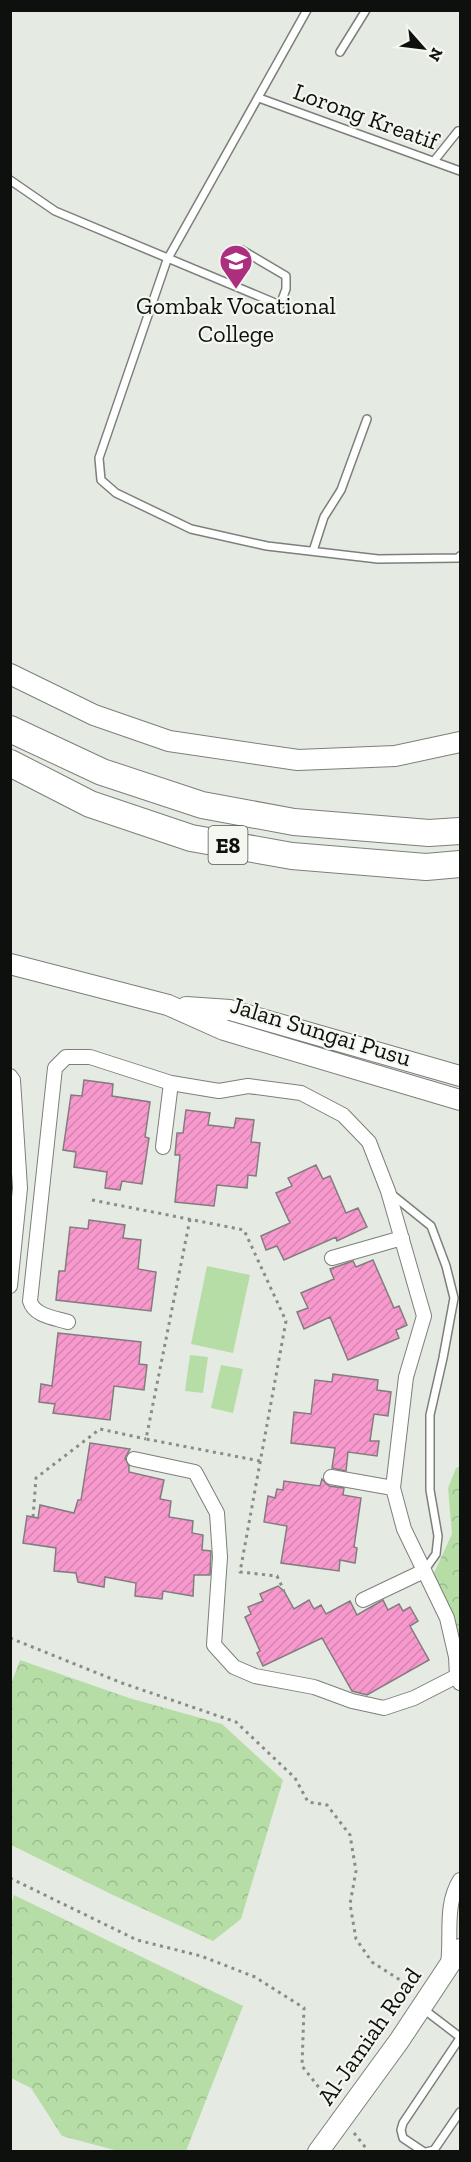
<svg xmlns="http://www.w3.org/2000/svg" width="471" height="2162" viewBox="0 0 471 2162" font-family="'Zilla Slab',serif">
	<defs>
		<pattern id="park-crowns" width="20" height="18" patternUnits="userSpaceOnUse" patternTransform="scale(1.5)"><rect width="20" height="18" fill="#b7dda6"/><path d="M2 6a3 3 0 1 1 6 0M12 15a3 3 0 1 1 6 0" fill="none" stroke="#9cbd8e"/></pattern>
		<pattern id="building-hatch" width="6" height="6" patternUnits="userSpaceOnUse" patternTransform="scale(1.5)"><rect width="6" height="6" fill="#f899ce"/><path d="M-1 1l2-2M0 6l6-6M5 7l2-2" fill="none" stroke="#d383b0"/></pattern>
	</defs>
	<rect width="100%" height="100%" fill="#e5eae3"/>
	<path fill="url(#park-crowns)" d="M460,1466V1661L433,1575L452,1534L448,1488L456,1468Z
		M20,1660L129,1698L222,1724L283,1780L241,1919L213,1941L113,1895L11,1845V1684Z
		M14,1895L243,2006L186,2151H118L62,2136L31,2088L11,2078L10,1908Z"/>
	<path fill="#b7dda6" d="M207,1266L250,1275L233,1353L191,1344Z
		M190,1355L208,1357L203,1393L185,1391Z
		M221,1365L243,1369L233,1413L211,1408Z"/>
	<path fill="url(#building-hatch)" stroke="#837c7f" stroke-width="1.5" d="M84,1080L113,1084L112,1096L150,1102L145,1137L149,1138L142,1184L122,1181L120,1190L105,1188L107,1172L74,1167L76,1152L63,1150L71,1095L82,1096Z
		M186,1110L210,1113L208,1125L234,1128L236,1118L254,1120L251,1142L260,1143L256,1176L248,1175L247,1188L217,1185L214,1206L175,1202L180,1155H175L177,1133H183Z
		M316,1165L323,1179L330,1176L346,1213L358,1208L367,1227L337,1241L336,1237L284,1260L277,1246L266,1250L261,1236L290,1223L276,1193L292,1186L288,1178Z
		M89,1220L125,1225L123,1238L141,1240L138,1269L156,1272L151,1311L56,1300L59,1271H65L70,1227L88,1229Z
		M373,1260L394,1308L399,1306L407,1325L396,1330L399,1338L348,1360L330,1317L304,1329L297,1312L308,1308L301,1293L334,1279L330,1269L353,1261L356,1267Z
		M58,1333L141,1342L139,1364L147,1365L144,1390L114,1386L110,1420L53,1413L55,1404L39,1402L41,1384L52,1386Z
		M333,1374L378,1380L377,1390L391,1392L388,1416L374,1414L370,1441H379L377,1456L348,1452L346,1471L332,1468L335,1448L291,1443L294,1412L311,1414L315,1380L332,1382Z
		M90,1443L130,1449L125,1458L129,1466V1472L164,1480L160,1499L171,1501L169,1517L193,1521L192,1533L203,1535L202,1550L211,1551L210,1575H194L193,1596L163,1591L162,1599L135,1596L136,1583L105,1577L104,1587L78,1582L76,1573L54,1571L56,1548L23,1543L27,1516L38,1518L40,1505L74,1513L78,1500H81Z
		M322,1479L329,1486L344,1488L343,1495L361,1498L354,1547L357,1548L355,1563L340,1560L339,1571L281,1563L287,1526L264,1522L268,1496L275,1498L277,1489L283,1490L284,1481L320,1486Z
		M278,1586L284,1591L294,1609L309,1600L314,1609L321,1605L326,1614L350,1601L357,1615L383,1600L388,1610L399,1604L403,1611L410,1607L418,1621L410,1626L429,1660L367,1695L352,1691L322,1638L263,1666L257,1653L260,1651L245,1617L251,1614L248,1607L263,1601L260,1594Z"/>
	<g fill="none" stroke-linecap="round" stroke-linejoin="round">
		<g stroke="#7b8079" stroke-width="10">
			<path id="lane" d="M307,10L167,260L99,458L101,480L116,493L191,529L267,546L378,559L458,558L460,556
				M340,52L366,10
				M259,98L460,171
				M434,161L458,131
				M10,180L55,211L280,305L286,289V276L242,250
				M313,551L324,517L341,490L367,419
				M390,1193L431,1226L446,1266L454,1298L443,1358L430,1415V1490L438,1536L436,1554L424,1571
				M422,2008L460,2037
				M424,2152L403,2138L401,2130L403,2123L460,2038
				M426,2152L434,2150L460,2112"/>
		</g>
		<g stroke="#7b8079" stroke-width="16">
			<path id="street" d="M10,1076L13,1080L20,1188L10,1286
				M163,1147L171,1083
				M332,1258L402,1238
				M68,1322C55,1318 34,1316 30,1301L55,1068L66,1057H90L171,1083L219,1091L248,1086L301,1093L343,1115L369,1142L388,1191L424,1316L406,1377L393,1488L404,1529L447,1618L456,1657L457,1676L460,1683
				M134,1459L195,1472L217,1513L220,1557L214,1645L234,1667L255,1676L314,1687L352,1701L384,1708L414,1698L457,1676
				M331,1477L393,1488
				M363,1600L424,1571
				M448,1964C452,1935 444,1906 460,1880"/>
		</g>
		<g stroke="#7b8079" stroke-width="22">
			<path id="secondary" d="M10,674L94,715L169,741L298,760L395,756L460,742
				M10,964L168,1005L224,1030L460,1100
				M186,1007L230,1010L460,1076
				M318,2152L399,2041L460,1949"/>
		</g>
		<g stroke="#7b8079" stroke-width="28">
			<path id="highway" d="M10,729L102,772L202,805L294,822L429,833L460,831
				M10,763L90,804L191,838L292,856L426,867L460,864"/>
		</g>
		<path stroke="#898c87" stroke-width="3" stroke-dasharray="3 4.5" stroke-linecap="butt" d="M92,1200L244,1230L286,1321L240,1572L277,1576L284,1591
			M190,1219L146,1439L260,1461
			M33,1517L36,1478L100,1429L146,1439
			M10,1638L122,1683L236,1722L295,1778L308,1802L327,1805L350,1835L356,1871L350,1904L356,1939L372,1962L414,1989
			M10,1878L137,1940L201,1956L255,1977L304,2008L302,2066L332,2104
			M354,2133L369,2152"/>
		<use href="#lane" stroke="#fff" stroke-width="7"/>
		<use href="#street" stroke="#fff" stroke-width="14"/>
		<use href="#secondary" stroke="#fff" stroke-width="20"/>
		<use href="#highway" stroke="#fff" stroke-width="26"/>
	</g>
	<defs>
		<g id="university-pin" transform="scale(1.725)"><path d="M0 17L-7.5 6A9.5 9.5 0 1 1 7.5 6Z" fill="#ab2e7f" stroke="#f3f7f0"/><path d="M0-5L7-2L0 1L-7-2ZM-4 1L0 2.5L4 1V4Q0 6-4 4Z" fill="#fff"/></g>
	</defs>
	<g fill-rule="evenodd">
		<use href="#university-pin" x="236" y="261"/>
	</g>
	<g text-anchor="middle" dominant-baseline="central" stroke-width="4.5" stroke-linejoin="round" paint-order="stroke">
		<rect fill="#f3f7f0" stroke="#535551" stroke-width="1.5" x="208.5" y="826" width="39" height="38" rx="4.5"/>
		<g font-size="22" font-weight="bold" fill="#0e100d">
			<text x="228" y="845">E8</text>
		</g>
		<g font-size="24" fill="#0e100d" stroke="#f3f7f0">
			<text transform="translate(366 116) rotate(20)">Lorong Kreatif</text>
			<text transform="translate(321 1031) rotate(17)">Jalan Sungai Pusu</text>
			<text transform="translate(369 2036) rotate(-55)">Al-Jamiah Road</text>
		</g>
		<g font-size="24" fill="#0e100d" stroke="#f3f7f0">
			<text x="236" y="305">Gombak Vocational<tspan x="236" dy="28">College</tspan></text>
		</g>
	</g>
	<rect width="471" height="2162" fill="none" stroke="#0e100d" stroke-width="24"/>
	<g transform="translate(423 48) rotate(118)" stroke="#f3f7f0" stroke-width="4.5" paint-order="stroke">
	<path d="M0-4.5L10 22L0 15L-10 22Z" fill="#0e100d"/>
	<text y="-9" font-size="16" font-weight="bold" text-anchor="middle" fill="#0e100d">N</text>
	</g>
</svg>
